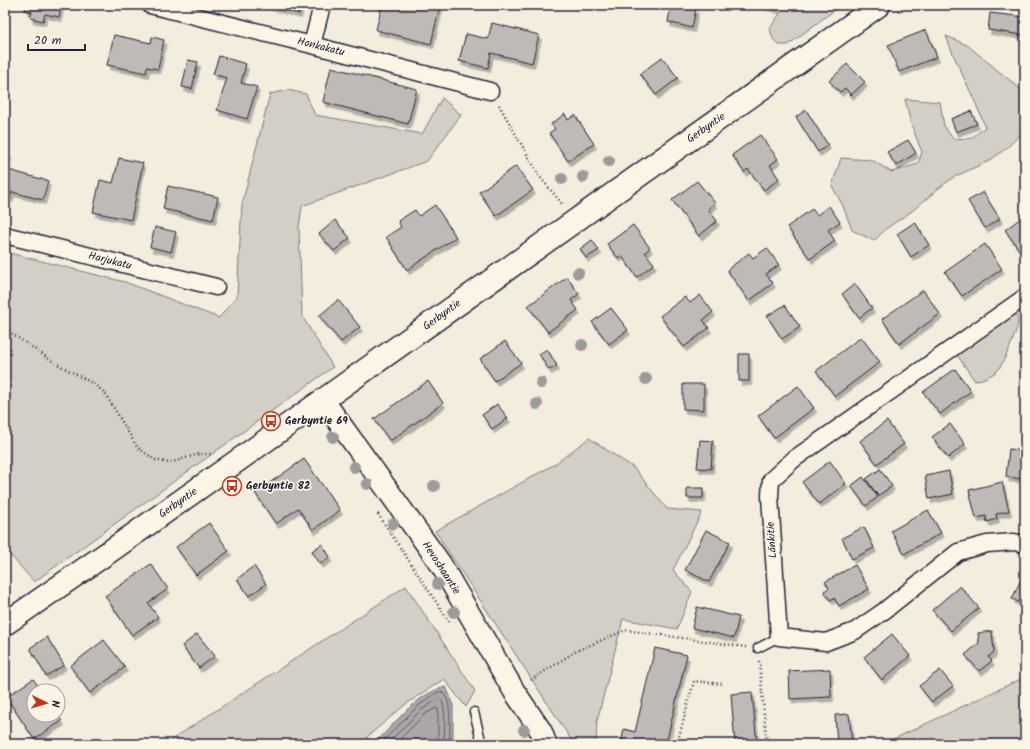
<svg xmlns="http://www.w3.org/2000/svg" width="1030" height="749" viewBox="0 0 1030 749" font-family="Kalam,sans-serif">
	<defs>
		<filter id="shadow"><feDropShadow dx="2.5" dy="4.5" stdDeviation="0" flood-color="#0004"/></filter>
	</defs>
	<rect width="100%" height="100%" fill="#f3edde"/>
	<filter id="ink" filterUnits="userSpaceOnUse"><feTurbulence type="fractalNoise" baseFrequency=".025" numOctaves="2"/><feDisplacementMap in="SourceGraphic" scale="8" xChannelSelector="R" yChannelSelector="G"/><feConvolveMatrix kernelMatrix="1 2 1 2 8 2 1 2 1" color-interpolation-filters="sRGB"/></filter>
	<g filter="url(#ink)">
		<path fill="#d4cfc6" stroke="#7b7880" d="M788,5H841L788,45H779L773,39L770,28L781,12Z
			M946,36L967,45L1018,87L1025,95V129L1008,147L989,161L954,177L939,188L912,211L887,228L874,241L852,230L843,206L832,186L841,158L872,160L891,172L918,164L922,152L911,124L905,99L940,102L944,126L953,139L972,138L985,127C974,95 957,67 946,36Z
			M288,90L306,94L315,115L422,134L442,98L461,115L427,161L302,206L299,227L302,316L333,367L34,582L5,549V252L125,282L219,318L237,296L242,204L270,94Z
			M1016,312C1017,315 1018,319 1018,322C1018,330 1003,365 997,371C991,376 983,379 975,381L957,355Z
			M589,438L634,468L667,509L702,512L673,570L692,592L677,629L623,619L597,721L596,744H574L435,531L555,464Z
			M406,586L475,691L466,707L444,679L406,704L367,737V744H165Z
			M1025,677V744H883Z"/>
		<path fill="#aca7a6" stroke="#75727b" d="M446,687L450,696L453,705V744H376L377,741C395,723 420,691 446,687Z"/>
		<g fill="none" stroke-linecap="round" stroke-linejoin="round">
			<path stroke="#595766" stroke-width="1" d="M380,744L418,706L438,692H442C453,700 449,731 450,744
				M387,744L421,710L440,698C447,705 444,733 444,744
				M395,744L425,714L436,708L438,709V744"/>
		</g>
		<path fill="#bfbab6" stroke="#22223b" filter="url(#shadow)" d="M26,5H61L59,17L45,14L43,21L30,18L32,12L25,10Z
			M266,5H301L299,14Z
			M382,5L440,6L431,44L376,30Z
			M671,5H677L696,9L692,28L668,22Z
			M762,5H778L777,9Z
			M990,13L1025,17L1023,35L988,30Z
			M492,23L539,35L532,63L491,53L488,68L459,61L466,34L488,39Z
			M926,30L937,57L899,72L888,45Z
			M114,35L151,43L152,37L164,40L158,69L147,67L146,73L107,65Z
			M219,56L246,64L241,83L257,87L247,119L217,110L227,78L213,74Z
			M662,57L678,78L656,95L640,74Z
			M188,60L198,62L192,89L182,87Z
			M847,64L865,82L851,95L845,88L840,92L829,81Z
			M331,67L417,89L408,124L323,102Z
			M806,110L828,145L818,152L796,117Z
			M971,111L977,124L956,132L951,119Z
			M565,114L568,120L575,115L594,144L568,161L549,133L555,129L551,124Z
			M760,135L778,159L770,165L779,179L764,190L748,169L744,172L732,155Z
			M908,140L916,153L896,166L887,152Z
			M5,153L9,154L5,169L48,181L43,200L12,192L10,198L5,197Z
			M119,158L143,163L131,220L93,212L100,180L113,183Z
			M516,166L533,190L496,216L479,192Z
			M697,181L715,203L708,209L717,221L699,236L672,200Z
			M168,186L218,197L213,220L163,209Z
			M983,192L1000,219L985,228L968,201Z
			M435,205L456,237L407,270L386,237L401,227L398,221L415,210L419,216Z
			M829,206L840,222L828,230L835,241L810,259L787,227L812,209L817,215Z
			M1025,215V252L1022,254L1005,230Z
			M335,220L350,238L334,251L319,234Z
			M915,222L929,245L911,257L897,234Z
			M633,225L650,248L645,252L654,264L637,277L621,255L618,258L607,244Z
			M155,227L176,232L171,252L150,247Z
			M592,240L599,250L586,258L580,249Z
			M985,244L1002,269L962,296L945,272Z
			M767,248L779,265L766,274L773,283L749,301L727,270L749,253L753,258Z
			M567,277L579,294L571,300L578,310L548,332L528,306Z
			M855,284L872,308L859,318L842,294Z
			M923,290L940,314L899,344L882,319Z
			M700,295L713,312L703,320L709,328L684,347L660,316L685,297L690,303Z
			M338,300L360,327L341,342L319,316Z
			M785,305L800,327L782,339L767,316Z
			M611,308L628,330L609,344L592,322Z
			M861,337L880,362L835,396L816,371Z
			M505,341L521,363L495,381L480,359Z
			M547,349L557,366L549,370L539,354Z
			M739,354H749V381H739Z
			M955,369L971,391L940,414L923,392Z
			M428,381L443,403L390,441L374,419Z
			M683,384H704V410L683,409Z
			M798,386L814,408L774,438L758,416Z
			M497,404L508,418L492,429L482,415Z
			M887,421L904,444L877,464L860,441Z
			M950,424L965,444L948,458L932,437Z
			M700,440L713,441L711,469L697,468Z
			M1009,449L1025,451V479L1006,477Z
			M304,459L340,510L313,530L298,508L276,524L255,493Z
			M830,461L846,484L819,504L802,482Z
			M880,469L892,486L878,496L866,479Z
			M949,471L953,494L929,499L925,476Z
			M863,477L878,497L866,506L851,486Z
			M1002,482L1009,511L996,514L997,519L987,522L986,516L976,518L969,490Z
			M687,488H703V498H687Z
			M928,510L941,533L904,554L891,531Z
			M209,523L229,551L196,575L176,547Z
			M864,527L874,548L852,559L842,538Z
			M706,530L730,542L709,582L685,570Z
			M322,544L330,557L320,564L312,551Z
			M151,564L168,589L148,603L158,617L132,635L105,596Z
			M855,565L869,589L839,606L834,598L830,600L824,591L829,588L825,582Z
			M254,566L266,584L249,596L237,579Z
			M1025,571V605L1012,599Z
			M960,586L979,608L951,631L932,610Z
			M697,607L739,617L734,638L692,628Z
			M992,631L994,652L988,657L992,661L979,671L965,655L979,643L978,633Z
			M197,634L215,656L199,668L182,646Z
			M892,634L910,656L882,680L864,657Z
			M47,637L64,665L46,676L30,648Z
			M104,640L125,667L90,693L70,666Z
			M655,648L687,655L666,744H621L624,729L635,732Z
			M830,669L831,697L790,699L789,671Z
			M940,670L953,686L932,702L919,686Z
			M33,679L42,691H34V715H57L62,721L34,739L6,697Z
			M752,692L757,744H735L731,694Z
			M849,714L852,744H837L835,715Z"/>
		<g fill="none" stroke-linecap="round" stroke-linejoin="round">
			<g stroke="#22223b" stroke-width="11">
				<path id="service" d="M758,648L779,637
					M474,712L482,744"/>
			</g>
			<g stroke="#22223b" stroke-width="19">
				<path id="minor" d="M150,5L312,45L490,91
					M312,45L322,5
					M5,235L216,287
					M1025,297L794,459L771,480L770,496L779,637L826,642L855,631L884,611L958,552L987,544L1014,542L1025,544"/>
			</g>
			<g stroke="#22223b" stroke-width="24">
				<path id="tertiary" d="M323,400L440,563L514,691L541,731L546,744"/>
			</g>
			<g stroke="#22223b" stroke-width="25">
				<path id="secondary" d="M5,624L116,547L879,5"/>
			</g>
			<path stroke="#22223b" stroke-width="2.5" stroke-dasharray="1 3" stroke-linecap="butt" d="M898,11L906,5
				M499,105L540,177L563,205
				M5,329L55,363L94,384L105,393L137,447L155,460L169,463L199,454H211
				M378,514L450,623
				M759,661L767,744
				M531,680L576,651L626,630L746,647
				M677,744L694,681L723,684"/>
			<use href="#service" stroke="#fcf5e5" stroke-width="8"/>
			<use href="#minor" stroke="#fcf5e5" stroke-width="16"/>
			<use href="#tertiary" stroke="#fcf5e5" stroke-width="21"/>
			<use href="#secondary" stroke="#fcf5e5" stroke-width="22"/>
		</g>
		<g fill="#9d9a9b">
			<circle cx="609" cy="161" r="6"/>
			<circle cx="583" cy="177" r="6"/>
			<circle cx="562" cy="179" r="6"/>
			<circle cx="578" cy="273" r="6"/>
			<circle cx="582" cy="345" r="6"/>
			<circle cx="646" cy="379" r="6"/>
			<circle cx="541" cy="383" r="6"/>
			<circle cx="537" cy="404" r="6"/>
			<circle cx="333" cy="437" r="6"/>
			<circle cx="354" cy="467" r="6"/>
			<circle cx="367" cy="484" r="6"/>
			<circle cx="434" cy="486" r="6"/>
			<circle cx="393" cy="524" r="6"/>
			<circle cx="438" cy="584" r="6"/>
			<circle cx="454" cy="612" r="6"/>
			<circle cx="524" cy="730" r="6"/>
		</g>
	</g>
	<defs>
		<g id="bus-ring" transform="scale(1)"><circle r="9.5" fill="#fcf5e5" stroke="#c8321e" stroke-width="1.5"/><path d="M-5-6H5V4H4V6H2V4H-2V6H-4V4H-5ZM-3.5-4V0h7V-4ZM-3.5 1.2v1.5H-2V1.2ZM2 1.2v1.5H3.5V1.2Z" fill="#c8321e"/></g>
	</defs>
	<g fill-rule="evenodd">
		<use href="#bus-ring" x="271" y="421"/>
		<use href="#bus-ring" x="232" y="486"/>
	</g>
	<g text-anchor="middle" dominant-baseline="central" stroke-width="3.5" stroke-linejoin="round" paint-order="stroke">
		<g font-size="11" fill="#22223b" stroke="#fcf5e5">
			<text transform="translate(321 47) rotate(14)">Honkakatu</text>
			<text transform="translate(706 128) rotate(-35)">Gerbyntie</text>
			<text transform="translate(110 261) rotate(14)">Harjukatu</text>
			<text transform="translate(442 315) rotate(-36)">Gerbyntie</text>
			<text transform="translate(178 503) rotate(-35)">Gerbyntie</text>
			<text transform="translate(772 540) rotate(-94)">Länkitie</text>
			<text transform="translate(441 568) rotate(57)">Hevoshaantie</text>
		</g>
		<g font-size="11" font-weight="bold" fill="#22223b" stroke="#fcf5e5" text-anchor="start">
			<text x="285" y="421">Gerbyntie 69</text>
			<text x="246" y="486">Gerbyntie 82</text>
		</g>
	</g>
	<rect width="1030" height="749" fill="none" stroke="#fcf5e5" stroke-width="20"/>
	<rect x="10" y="10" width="1010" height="729" fill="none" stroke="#22223b" stroke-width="1.5" filter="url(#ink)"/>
	<g transform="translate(46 703) rotate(95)"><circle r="19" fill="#fcf5e5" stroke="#a5a1a1"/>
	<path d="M0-3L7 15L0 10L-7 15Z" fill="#c8321e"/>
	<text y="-6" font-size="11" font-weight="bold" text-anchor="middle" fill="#22223b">N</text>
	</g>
	<path d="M28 44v6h57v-6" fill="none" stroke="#22223b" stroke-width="2"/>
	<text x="34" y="44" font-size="12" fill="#22223b" stroke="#fcf5e5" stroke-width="3" paint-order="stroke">20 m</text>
</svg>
